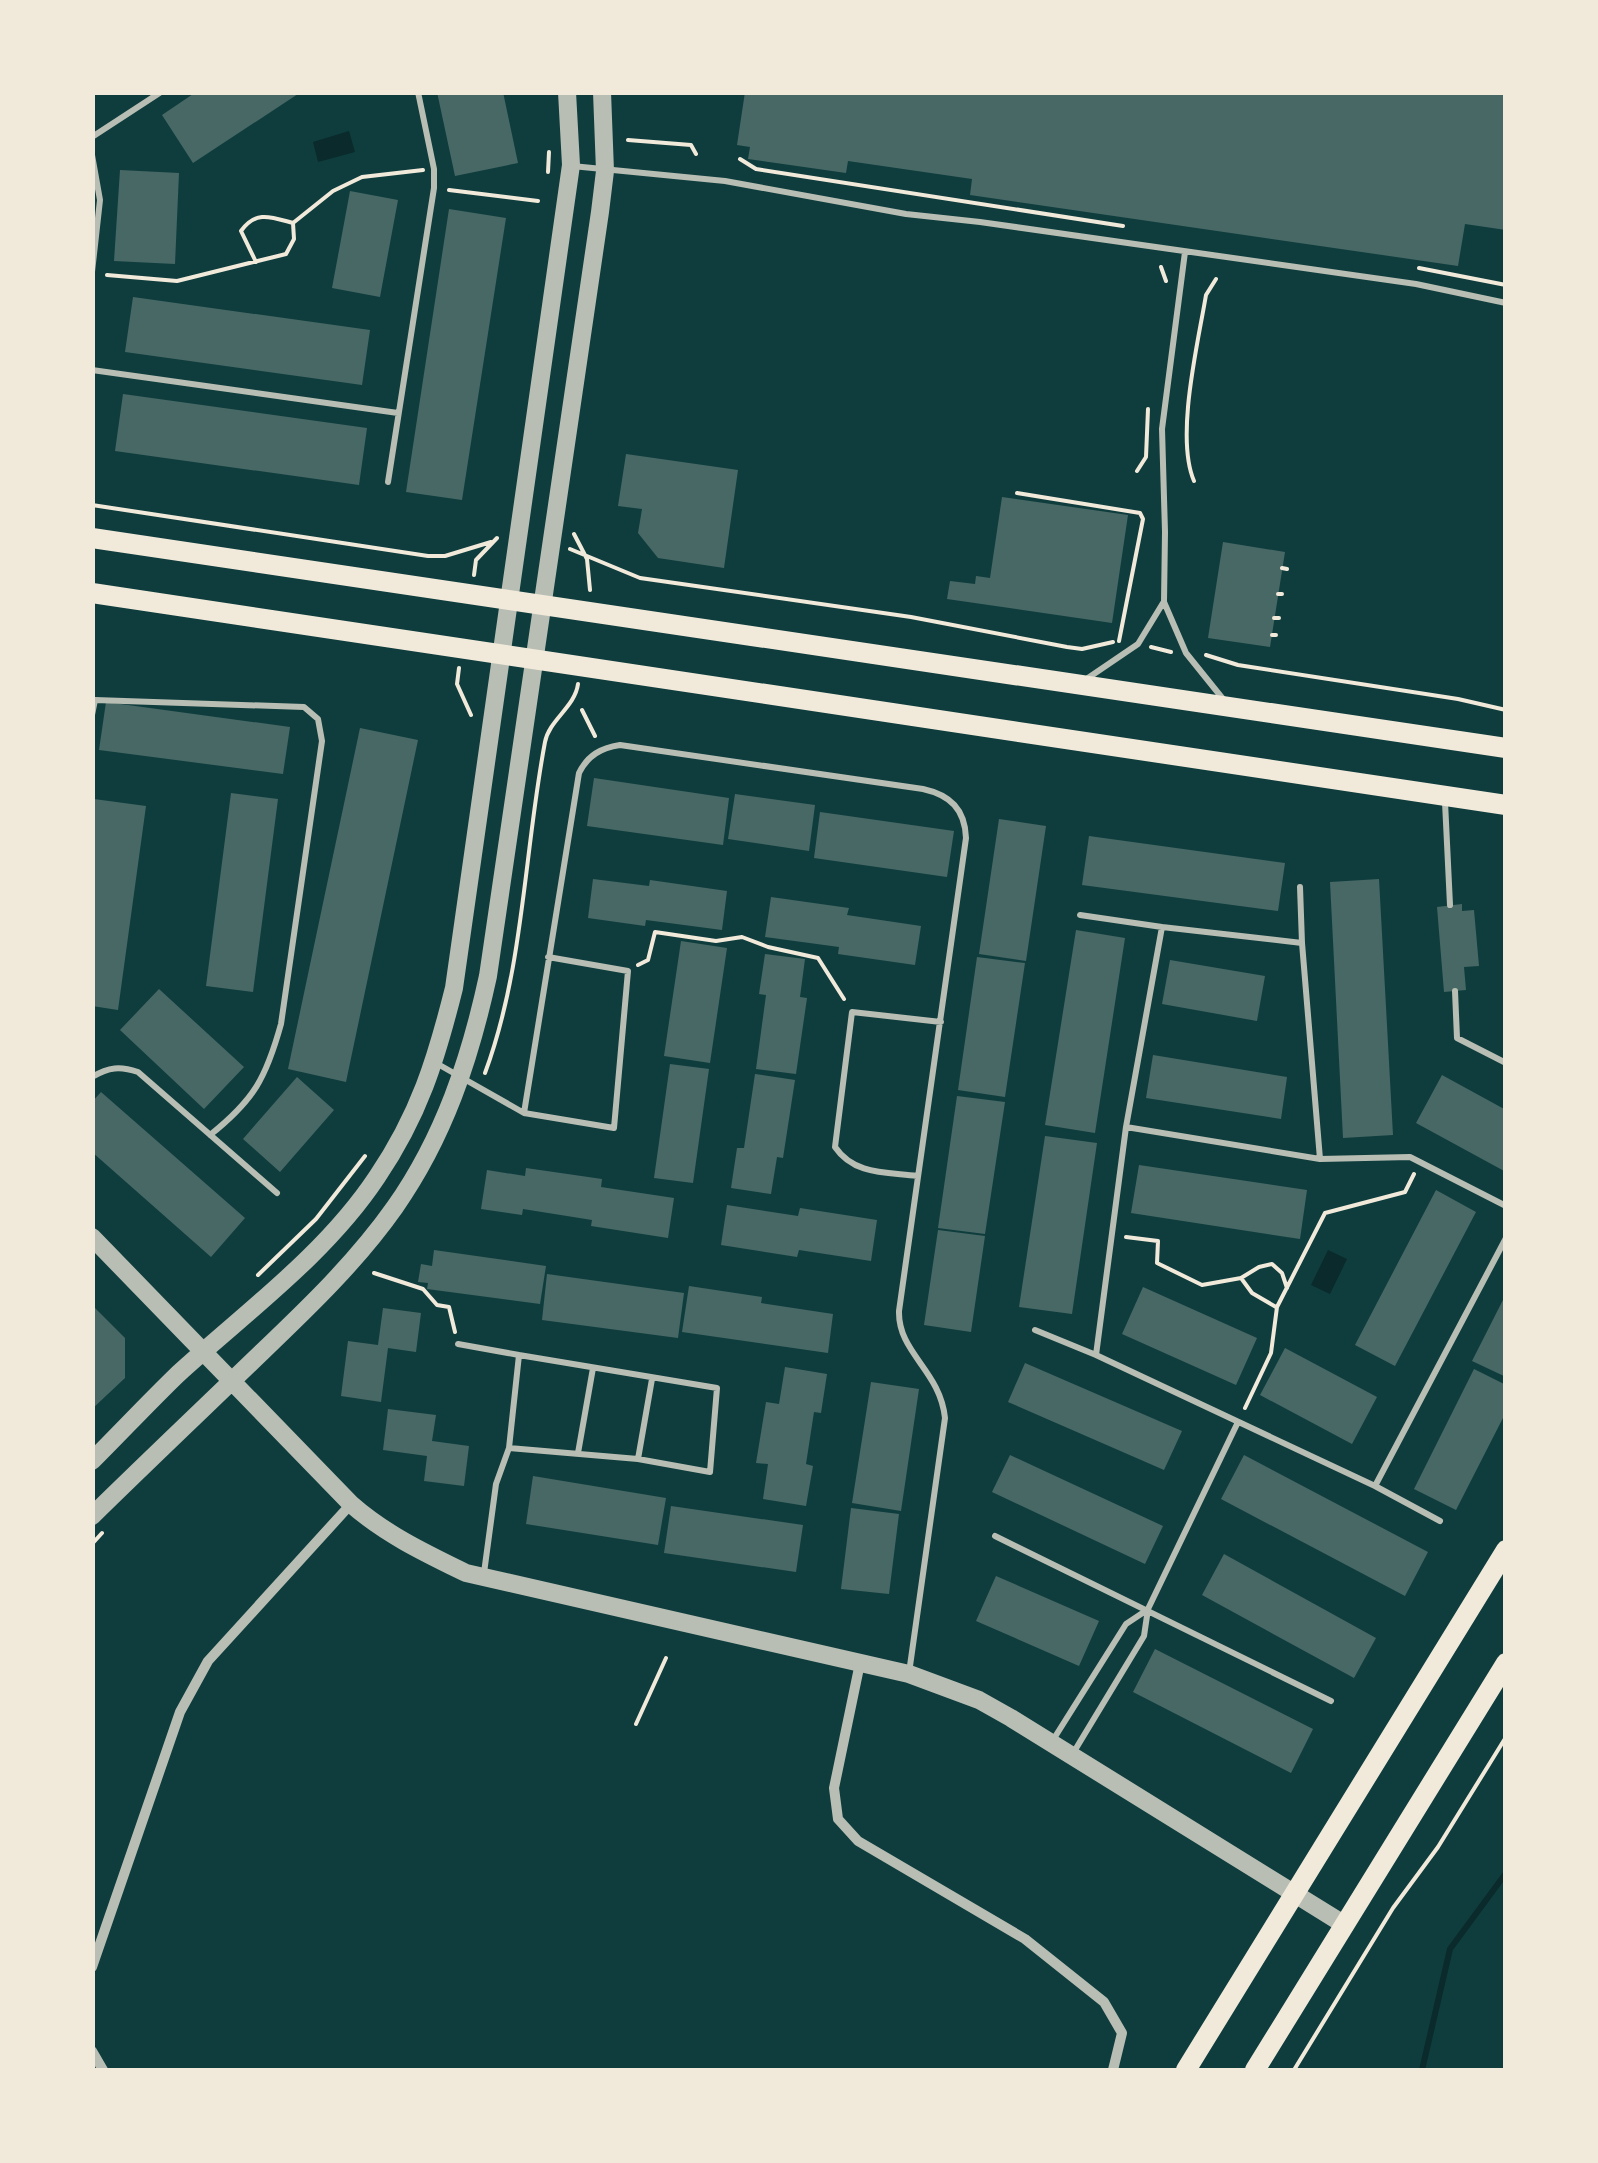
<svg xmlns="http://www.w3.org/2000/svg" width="1598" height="2163" viewBox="0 0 1598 2163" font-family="Barlow,sans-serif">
	<rect width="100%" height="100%" fill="#0f3d3e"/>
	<path fill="#0a2a2b" d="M349,131L355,152L318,162L313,142Z
		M1328,1250L1347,1259L1330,1294L1311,1285Z"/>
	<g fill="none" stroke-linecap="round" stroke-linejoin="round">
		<path stroke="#0a2a2b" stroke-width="6" d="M1422,2070L1450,1949L1506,1873"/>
	</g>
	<path fill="#486865" d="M196,92H301L193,163L162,115Z
		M437,92H503L518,163L455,176Z
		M745,92H1506V230L1465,224L1458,266L970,195L972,179L848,161L846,173L748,159L750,147L737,145Z
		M120,170L179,173L175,264L114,261Z
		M350,191L398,200L380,297L332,288Z
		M449,209L506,218L462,500L406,492Z
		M133,297L370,330L362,385L125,352Z
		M123,394L367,428L359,485L115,451Z
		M626,454L738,470L724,568L658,558L638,533L642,509L618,506Z
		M1002,497L1128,515L1112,623L947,599L950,581L975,584L976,576L990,578Z
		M1223,542L1285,552L1270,647L1208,638Z
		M106,702L290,727L283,774L99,750Z
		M360,728L418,740L346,1082L288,1069Z
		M594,778L729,798L723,845L587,826Z
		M231,793L278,799L253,992L206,986Z
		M735,794L815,805L809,851L728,839Z
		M94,799L146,806L118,1010L92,1006Z
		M820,812L954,831L947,877L814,858Z
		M999,819L1046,826L1026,961L979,954Z
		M1089,836L1285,863L1278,911L1082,885Z
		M593,879L649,886L650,880L727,891L722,930L646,920L645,926L588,918Z
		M1379,879L1393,1135L1343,1138L1330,882Z
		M771,897L849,908L847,915L921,926L915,965L838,954L839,947L765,937Z
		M1462,904V911L1474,910L1479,966L1464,967L1466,990L1444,992L1437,907Z
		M1076,930L1125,938L1095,1133L1045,1125Z
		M681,941L727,948L710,1063L664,1056Z
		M765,954L805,959L800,997L807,998L796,1074L756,1069L766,995L759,994Z
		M977,957L1025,963L1005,1097L958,1090Z
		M1170,960L1265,976L1257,1021L1162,1004Z
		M159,989L244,1067L204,1109L120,1030Z
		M1153,1055L1287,1077L1281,1119L1146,1098Z
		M670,1064L709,1069L693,1183L654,1178Z
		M755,1074L795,1080L783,1158L777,1157L771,1194L731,1188L737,1148H744Z
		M1442,1075L1506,1110V1172L1416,1123Z
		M297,1077L334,1110L280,1172L243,1139Z
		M101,1092L245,1218L211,1257L92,1152V1102Z
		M957,1096L1005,1102L985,1234L938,1228Z
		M1045,1136L1097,1143L1072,1314L1019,1307Z
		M1139,1165L1307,1190L1300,1239L1131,1213Z
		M526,1168L602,1179L601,1187L674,1198L668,1238L591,1226L592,1220L523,1209L522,1215L481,1209L487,1170L525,1176Z
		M1436,1190L1476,1212L1395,1366L1355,1345Z
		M727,1205L798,1216L800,1208L877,1220L871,1261L799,1250L797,1257L721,1245Z
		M938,1230L985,1236L971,1332L924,1325Z
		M434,1250L546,1266L540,1304L427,1289L428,1283L418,1282L421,1264L432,1266Z
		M547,1274L684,1293L678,1338L542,1320Z
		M689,1286L762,1297L761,1303L833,1314L828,1353L682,1332Z
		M1143,1287L1257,1338L1236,1385L1122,1334Z
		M1506,1294V1377L1472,1361Z
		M92,1305L125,1338V1378L92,1409Z
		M383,1308L421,1313L416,1352L388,1348L381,1402L341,1396L348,1341L378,1345Z
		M1285,1348L1377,1397L1352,1444L1260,1395Z
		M1025,1363L1182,1431L1164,1470L1008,1402Z
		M785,1367L827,1374L821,1413L814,1412L806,1464L813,1466L806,1506L763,1499L768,1464L756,1463L766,1402L779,1404Z
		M1474,1369L1506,1385V1412L1456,1510L1414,1489Z
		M871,1382L919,1389L901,1511L852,1503Z
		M388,1409L436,1415L432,1441L469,1446L464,1486L424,1481L427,1456L383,1450Z
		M1010,1455L1163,1526L1145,1564L992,1492Z
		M1244,1455L1428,1552L1405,1596L1221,1499Z
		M533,1476L666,1498L658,1545L526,1524Z
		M671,1506L803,1525L796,1572L664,1553Z
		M851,1508L899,1514L889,1594L841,1589Z
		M1224,1554L1376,1638L1354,1678L1202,1595Z
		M996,1576L1099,1621L1079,1666L976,1621Z
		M1155,1649L1313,1729L1291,1773L1133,1692Z"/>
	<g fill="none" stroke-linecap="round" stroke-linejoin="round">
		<path stroke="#f1e9da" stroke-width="4" d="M628,140L691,145L696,154
			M740,159L756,169L1123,226
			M548,172L549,152
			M449,190L538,201
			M256,262L241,231C256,210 271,217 293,223
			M1161,267L1166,281
			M1419,268L1506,285
			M107,275L177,281L286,254L294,239L293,223L333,191L362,177L423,170
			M1137,471L1146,457L1148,409
			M1194,481C1175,437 1198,343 1206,295L1216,279
			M1017,493L1140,513L1143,519L1119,641
			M92,505L428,556H445L491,542
			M574,534L587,559L590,590
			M570,549L640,578L911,617L1067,647L1082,649L1113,642
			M1282,568L1287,569
			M474,575L476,560L497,538
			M1278,594H1282
			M1274,618H1279
			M1272,635H1276
			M1151,647L1171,652
			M1206,655L1238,665L1458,699L1506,710
			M459,668L457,684L471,715
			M582,710L595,736
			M638,965L648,960L655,932L716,941L742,937L768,947L818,958L844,999
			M485,1073C524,968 524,852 545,742C549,720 575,707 578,684
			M1126,1237L1158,1241L1157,1263L1202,1285L1241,1278L1252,1293L1276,1307
			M374,1273L423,1289L437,1305L449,1307L455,1332
			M258,1275L316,1219L365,1156
			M1241,1278L1259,1267L1272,1264L1282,1273L1287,1288
			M1245,1408L1271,1353L1277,1307L1325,1213L1405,1192L1414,1174
			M92,1544L102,1533
			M636,1724L666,1658
			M1506,1977V2005
			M1294,2070L1393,1908L1438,1847L1506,1737"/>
		<path stroke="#b8beb3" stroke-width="6" d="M92,137L161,92
			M92,155L100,200L92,272
			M572,166L725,181L906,214L980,222L1416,284L1506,303
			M1185,252L1162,429L1165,532L1164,602L1186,653L1223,699
			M92,370L398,413
			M388,482L434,188V169L418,92
			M1085,680L1138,644L1163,603
			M92,715L95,700L304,707L318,719L322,741L281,1024C266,1078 254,1100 210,1135
			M1445,802L1450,905
			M1300,887L1302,943
			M1080,915L1162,927
			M1455,991L1457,1038L1506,1063
			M436,1063L524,1113L579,773C588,755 601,748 620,745L923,789C950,795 965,809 966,838L899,1311C898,1353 940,1370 945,1418L909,1673
			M92,1077C109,1067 120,1066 138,1072L277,1193
			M524,1113L614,1128L628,971L548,957
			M1126,1127L1162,927L1302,943L1320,1159
			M917,1176C886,1172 854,1175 835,1147L852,1012L941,1022
			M1506,1206L1410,1157L1320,1159L1126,1127L1096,1355L1375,1486L1506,1238
			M1035,1330L1096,1355
			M458,1344L519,1355
			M578,1453L593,1368
			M638,1459L652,1379
			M1375,1486L1440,1521
			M995,1536L1331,1701
			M484,1573L496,1484L509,1448L519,1355L717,1388L710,1472L638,1459L509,1448
			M1053,1740L1126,1624L1147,1610
			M1072,1755L1144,1636L1148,1609L1238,1422"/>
		<path stroke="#b8beb3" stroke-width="10" d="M860,1663L834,1788L838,1819L858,1841L1025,1939L1104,2002L1122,2033L1113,2070
			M92,1967L180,1712L208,1661L351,1504
			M92,2051L103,2070"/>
		<path stroke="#b8beb3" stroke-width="18" d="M92,1237L351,1504C385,1534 425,1553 466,1573L909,1674L979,1700L1011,1718L1345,1925
			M92,1461C121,1432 149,1402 178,1374C246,1312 326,1254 377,1177C419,1115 436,1060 454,988L571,165L567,92
			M92,1516C148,1461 205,1407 262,1352C309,1307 357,1261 395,1207C444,1137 470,1059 488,976L600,212L605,171L602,92"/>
		<path stroke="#f1e9da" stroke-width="20" d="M1186,2070L1506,1550
			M1255,2070L1506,1663"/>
		<path stroke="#f1e9da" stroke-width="20" d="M92,538L1506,748
			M92,593L1506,805"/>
	</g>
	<rect width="1598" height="2163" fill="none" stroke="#f1e9da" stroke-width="190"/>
</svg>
